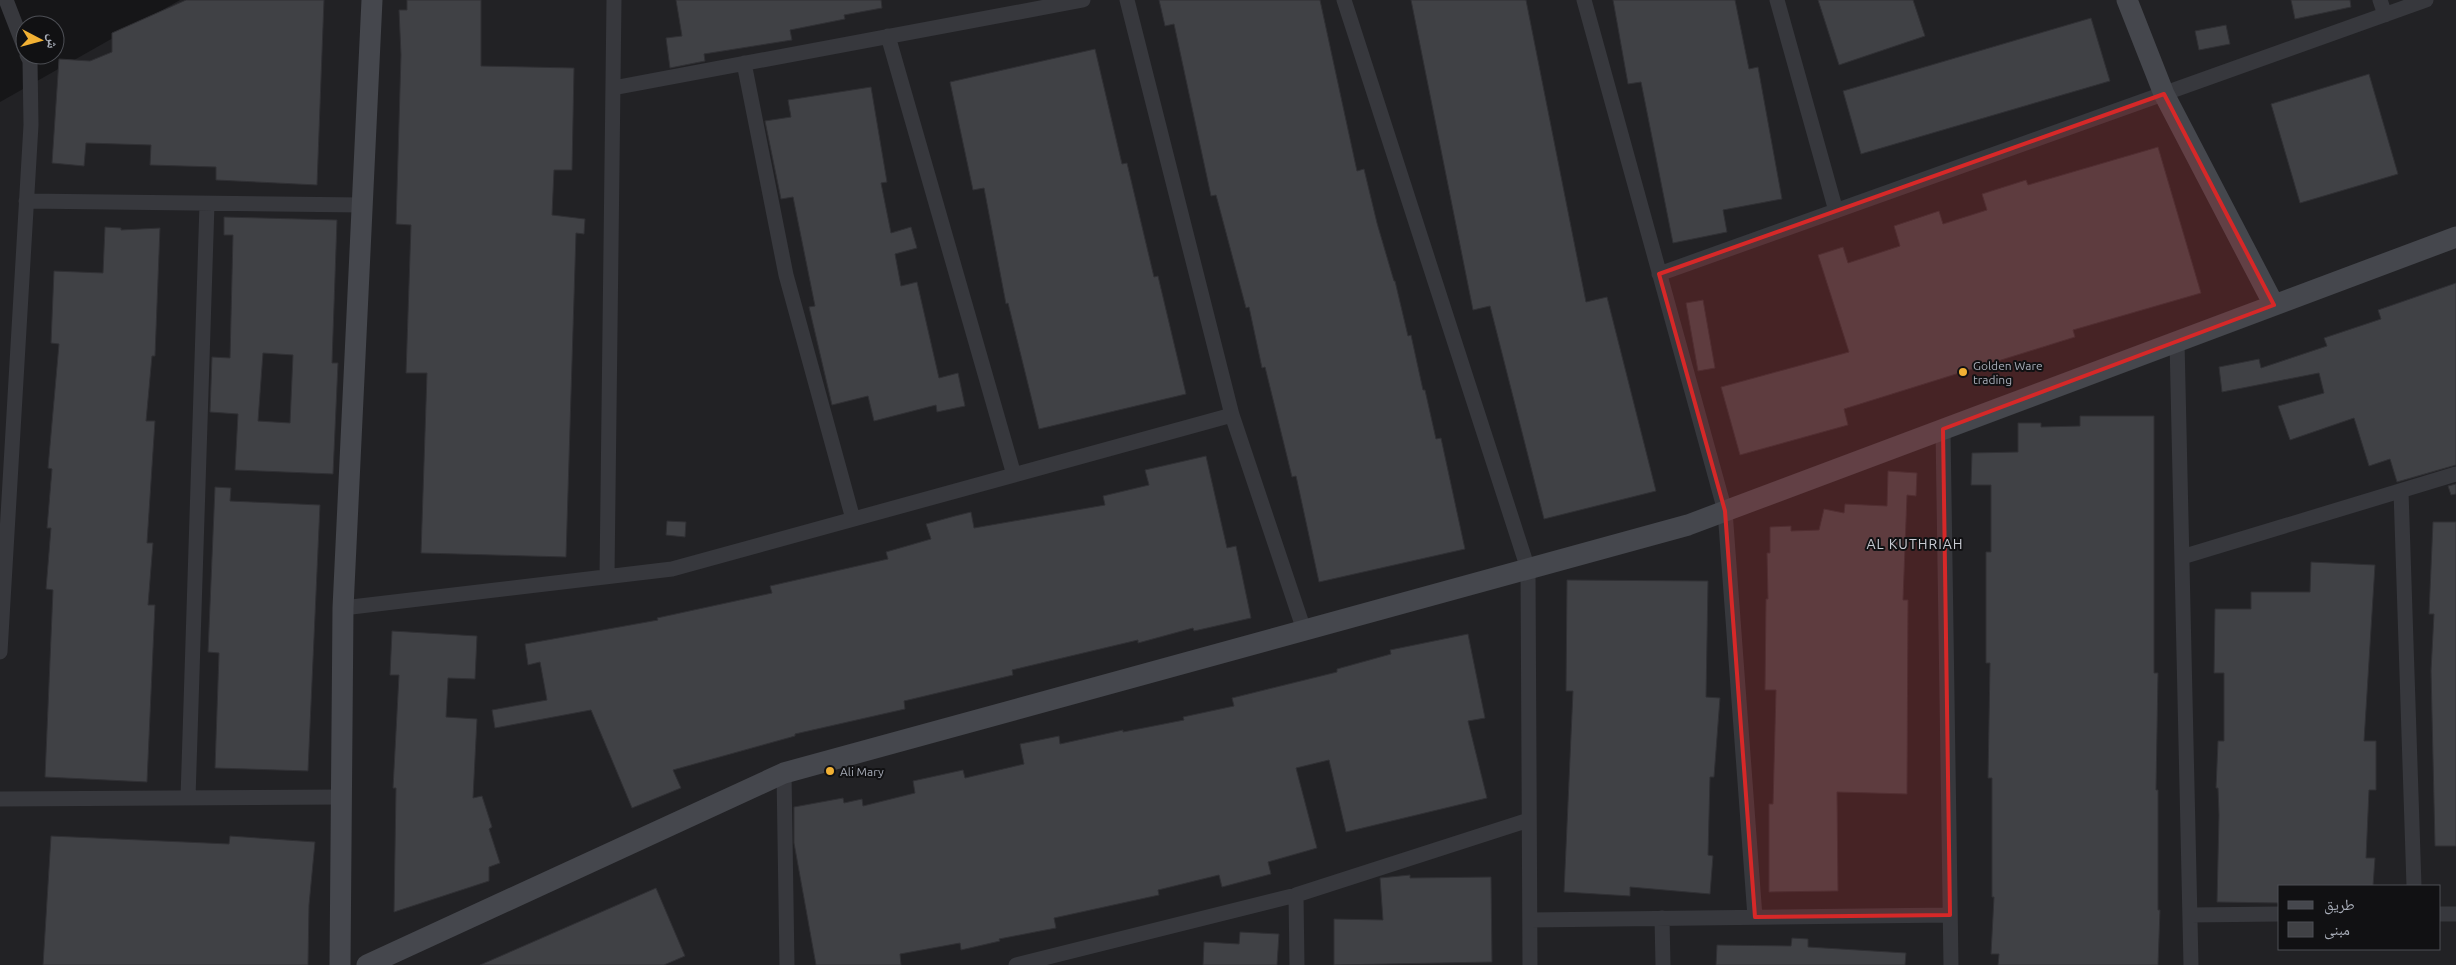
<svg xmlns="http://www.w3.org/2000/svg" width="2456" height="965" viewBox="0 0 2456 965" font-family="Ubuntu,'Noto Naskh Arabic',sans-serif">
	<rect width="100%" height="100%" fill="#161618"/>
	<path fill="#222225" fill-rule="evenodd" d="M180,0H2456V965H0V102ZM2280,886H2440V949H2280Z"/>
	<path fill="#404145" stroke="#303034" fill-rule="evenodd" d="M186,0H324L317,185L216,180V167L150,165L151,145L86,143L84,166L52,163L59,59L90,61L112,52V33Z
		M407,0H481V66L574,68L572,170H554L552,215L585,219L584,234L576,233L566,557L421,553L427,373H406L411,225L396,224L401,55L399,10H407Z
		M676,0H881L882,8L844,15L845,19L790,30L792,40L704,54L705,61L670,68L666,38L682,36Z
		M1159,0H1320L1357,171L1364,169L1377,223L1394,281H1395L1408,336L1411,335L1423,390H1425L1436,439L1441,438L1465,549L1319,582L1296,476L1292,477L1265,367L1262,368L1249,307L1246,308L1216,195L1211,196L1174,24L1165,26Z
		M1411,0H1526L1586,302L1607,297L1656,491L1544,519L1490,306L1473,310Z
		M1613,0H1735L1749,69L1758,67L1782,199L1723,210L1727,232L1673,243L1641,82L1628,84Z
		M1818,0H1913L1925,36L1839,65Z
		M2291,0H2350L2351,7L2295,19Z
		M2091,18L2110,81L1861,154L1843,91Z
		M2226,25L2230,44L2199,50L2195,31Z
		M1095,49L1122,164L1127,163L1154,277L1158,276L1186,394L1039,429L1008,303L1006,304L984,188L973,190L950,82Z
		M2369,74L2398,174L2300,203L2271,104Z
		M871,87L887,182L881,183L891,233L911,227L917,248L895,254L901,286L917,282L939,378L958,373L965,406L937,412L936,405L874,421L868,396L832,405L809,307L815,306L793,197L781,199L765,121L791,117L788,100Z
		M2158,147L2201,293L2073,330L2075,337L1844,409L1848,425L1740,455L1721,387L1849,352L1818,255L1843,247L1848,263L1900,246L1894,226L1939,211L1943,224L1987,210L1982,194L2026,180L2028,185Z
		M224,217L337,220L332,363H338L333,474L235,470L238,414L210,412L212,357L230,358L233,235H224ZM263,353L293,355L290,423L258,421Z
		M105,227L121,228V230L160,228L155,356H152L146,421H155L147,543H153L148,605H155L147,782L45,777L53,590L46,589L51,528H47L52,469L48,468L59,344L51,343L54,271L103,273Z
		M2456,283V465L2397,482L2390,459L2369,466L2354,418L2290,440L2278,406L2324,393L2319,373L2222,392L2219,367L2259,359L2261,368L2327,346L2324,338L2381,319L2378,310Z
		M1703,300L1715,368L1698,371L1686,303Z
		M2080,416H2154V673H2158L2156,790H2158V910H2160L2158,965H1998L1999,954H1991L1994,897H1992V778H1988L1990,663H1986V552H1991V485H1971L1972,453L2018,452V423H2041V427L2080,426Z
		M1206,456L1227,548L1236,546L1251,618L1194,631L1193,628L1138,643V640L1012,670L1013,675L904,701L905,709L795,734V736L673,770L681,788L632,808L591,710L495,728L492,710L547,700L540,662L528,665L525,644L658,620L657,618L772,593L770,586L888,559L886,552L931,539L926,524L955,516L971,512L974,528L1105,505L1103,496L1149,485L1145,470Z
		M1888,471L1917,473L1916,496L1907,495L1903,600H1908L1907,794L1837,792L1838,891L1769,892V804H1773L1776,690H1765L1766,599H1768L1767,553H1770V527L1791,526V531L1819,530L1824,509L1844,513L1845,504L1887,506Z
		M2456,484V494L2451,495L2448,486Z
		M215,487L231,488L230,501L320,505L308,771L215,768L219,653L208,652Z
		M667,521L686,522L685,537L666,535Z
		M2433,522H2456V846H2435L2431,671L2434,614H2429Z
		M2311,562L2375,565L2364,741H2376V790H2369L2366,858H2375L2373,886H2280V903L2217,902L2219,815L2218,788H2216L2218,741H2224V673H2214L2215,609H2251V592H2310Z
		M1567,580L1708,581L1706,697L1720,698L1714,777H1710L1708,855L1713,856L1710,894L1630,887V896L1564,892L1573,691H1566Z
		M392,631L477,636L475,679L448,678L446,717L477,719L473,798L482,796L492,827L489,829L500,863L489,867V881L394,912L396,788H393L399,675H390Z
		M1468,634L1485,718L1468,721L1487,798L1346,832L1329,760L1296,768L1317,848L1268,862L1271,874L1222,887L1219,875L1158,890L1159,895L1054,918L1056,928L999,939L1000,941L961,950L960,943L900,954L901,965H816L794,843V807L843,798L844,803L862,799L863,806L915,793L913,781L963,770L965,778L1024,764L1020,744L1059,736L1060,744L1123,730V732L1184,720L1183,717L1234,706L1232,698L1337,672V669L1391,654L1390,650Z
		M51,836L229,844L230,836L315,842L309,905L308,965H43Z
		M1410,875V878L1491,877L1492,962L1334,965V919L1383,920L1380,878Z
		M656,888L685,956L664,965H480Z
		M1240,932L1279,934L1277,965H1203L1204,942L1239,944Z
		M1792,938L1808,939V947L1906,953L1905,965H1716L1717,945L1791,946Z"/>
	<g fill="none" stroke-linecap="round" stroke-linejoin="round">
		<path stroke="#37383d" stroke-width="15" d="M6,0L25,49
			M1127,0L1232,415L1304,630
			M1344,0L1528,569L1530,965
			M1584,0L1725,511L1755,917
			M1777,0L1836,211
			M2380,0L2385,15
			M888,36L1014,475
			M744,63L786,275L853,519
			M613,88L1083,0
			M26,201L362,205
			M1659,274L2426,0
			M2177,341L2191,965
			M1943,429L1951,965
			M2401,491L2414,886
			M2182,557L2456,474
			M607,576L614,0
			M343,608L672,569L1232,415
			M0,652L31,125L30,61L27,55
			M784,773L787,965
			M188,798L207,204
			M0,799L342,797
			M1296,895L1297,965
			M2440,914H2456
			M2190,915L2280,914
			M1662,918L1663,965
			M1530,920L1950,915
			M1016,965L1296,895L1529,820"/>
		<path stroke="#45474d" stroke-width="21" d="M2127,0L2164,94L2274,305
			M340,965L343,608L372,0
			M367,965L784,773L1688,525L2456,237"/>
	</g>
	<path fill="#d62828" fill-opacity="0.2" stroke="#d62828" stroke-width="4" stroke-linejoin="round" d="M2164,94L2274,305L1943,429L1950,915L1755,917L1725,511L1659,274Z"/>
	<g fill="#f2b134" stroke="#111113" stroke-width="2">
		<circle cx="1963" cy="372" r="5"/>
		<circle cx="830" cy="771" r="5"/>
	</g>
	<g text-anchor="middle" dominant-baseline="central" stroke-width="4" stroke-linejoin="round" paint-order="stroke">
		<g font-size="12" fill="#a8adb8" stroke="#111113" text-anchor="start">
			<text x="1973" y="365">Golden Ware<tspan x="1973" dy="14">trading</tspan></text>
			<text x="840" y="771">Ali Mary</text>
		</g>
		<g font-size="14" letter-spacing="1" fill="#c9ccd4" stroke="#111113">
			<text x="1915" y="544">AL KUTHRIAH</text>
		</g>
	</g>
	<rect x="2278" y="885" width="162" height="65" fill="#111113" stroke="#4d4f55"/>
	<rect x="2288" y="901" width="25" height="8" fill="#45474d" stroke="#4d4f55"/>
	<text x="2324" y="910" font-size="15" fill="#a8adb8">طريق</text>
	<rect x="2288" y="922" width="25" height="15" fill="#404145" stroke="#4d4f55"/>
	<text x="2324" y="935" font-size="15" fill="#a8adb8">مبنى</text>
	<g transform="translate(40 40) rotate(96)"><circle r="24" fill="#111113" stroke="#4d4f55"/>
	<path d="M0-4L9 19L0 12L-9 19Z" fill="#f2b134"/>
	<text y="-8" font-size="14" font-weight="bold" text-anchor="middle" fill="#a8adb8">ش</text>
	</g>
</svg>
